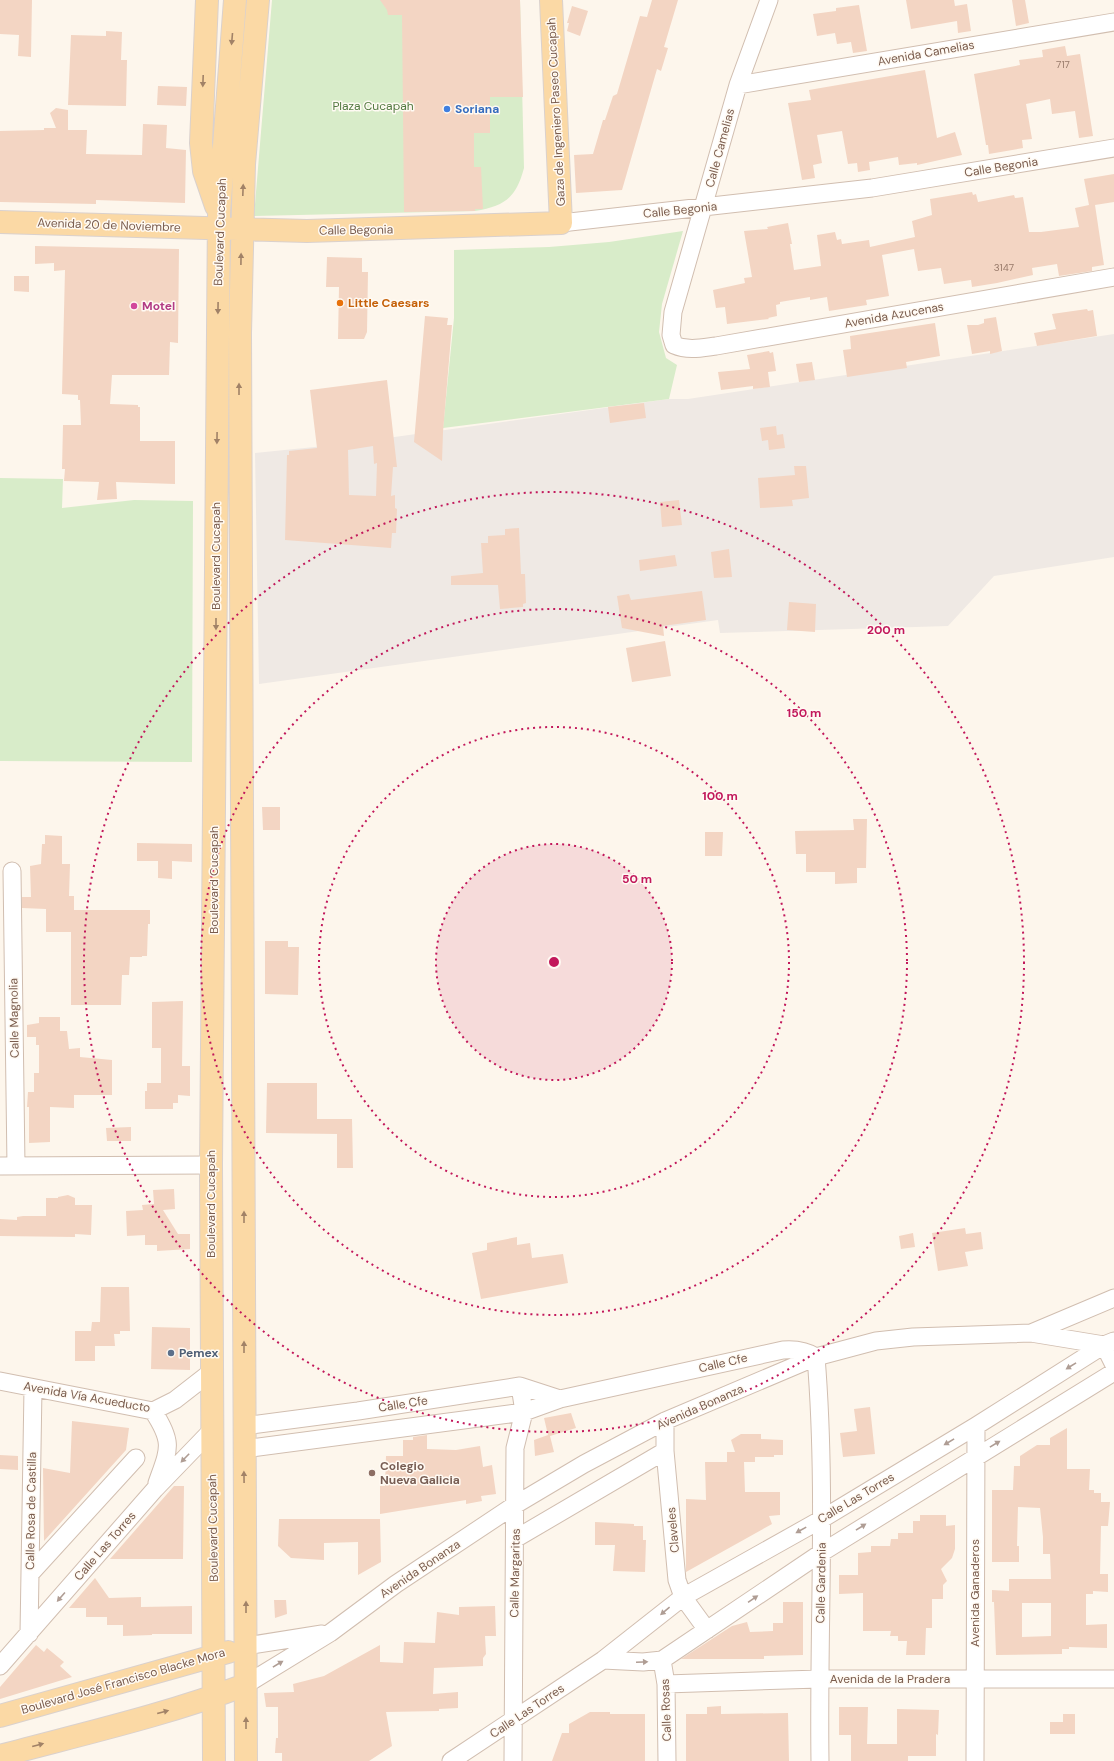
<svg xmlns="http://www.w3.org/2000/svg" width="1114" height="1761" viewBox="0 0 1114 1761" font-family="'DM Sans',sans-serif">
	<rect width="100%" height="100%" fill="#fdf6ec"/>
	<path fill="#efe9e4" d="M1114,334V557L994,576L948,626L720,633L718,620L259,684L255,453L344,444L669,399H688Z"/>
	<path fill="#d8ecc9" d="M272,0H520L524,168C516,198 505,206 475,211L254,216Z
		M683,231L662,304L659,332L666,358L677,365L669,399L443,428L454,318V250L549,247L609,242Z
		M0,478L63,479L62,508L134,500L193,501L192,762L0,761Z"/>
	<path fill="#f3d5c3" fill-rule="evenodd" d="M0,0H32L31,57L18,56L19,35L0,34Z
		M380,0H520L523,97H490V133H474V167H481L483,209H475V211L404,212L402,15H388L387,10Z
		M652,0H678L664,47L668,48L661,71L657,69L622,190L576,193L574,155L593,154L603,120H605L613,96L617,94L640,16L647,17Z
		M906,0H954L955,6L967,4L971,31L958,33L957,21L911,29Z
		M1012,0H1025L1029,23L1016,26Z
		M859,5L867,51L853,53L851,42L837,44L835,33L817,36L813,14L836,11V8Z
		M572,6L588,11L580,36L567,31L569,23H567Z
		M106,31L122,32L121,60H127L126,106L68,105L71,35L106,36Z
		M1065,46L1067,56L1080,54L1093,136L1079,138L1075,111L1052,114L1050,99L1026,104L1032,139L1022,140L1023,148L989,154L988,145H986L974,74L1020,65L1019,60L1043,57L1042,50Z
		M925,70L937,138L955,132L962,155L917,165V163L899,165L898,157L869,162L870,170L858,172L857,163L848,164L842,131L817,135L822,163L813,165L815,178L802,180L788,103L811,100L809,90Z
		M158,86L187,87L186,106L157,105Z
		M56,108L68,110V130H87L86,154L142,155L143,124L167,125L166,148L186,150L185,203L96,200V204L0,202V131L44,130V128H56L50,113Z
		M1114,174V202L1095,205L1104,265L1092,267V271L1059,276L1057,264L1032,268L1033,275L997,283L972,287L971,280L944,284L941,268L918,271L914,249L882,255L889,296L866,300L867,305L829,311L827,297L810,300V297L780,302V304L776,305L777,316L768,318L769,319L727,324L725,307L716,308L713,290L745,283L744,278L752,277L744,231L768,229L767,227L788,223L792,244H790L794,270L821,266L817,235L835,232L837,240L841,239L842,244L869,240L870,247L915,237L912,221L932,215L930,199L972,192L973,195L976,194L978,202L1014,195L1015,198L1023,197L1029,232H1041L1079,227L1075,208L1089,205L1084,179Z
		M35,246L179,249L178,343L170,342L169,375H112L110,404L138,405V407H140V441H175V484L116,482L117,499L97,500L99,482L64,481L65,469H62L63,425H81L80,400H78V395L62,394L65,270L54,271V263L35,264Z
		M327,257L362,258V272H368L367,332L364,339H338L339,287H326Z
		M14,276H29V292L14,291Z
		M1087,309L1088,311L1093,310L1097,336L1037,346L1034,333L1056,329L1052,314Z
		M425,316L448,318L447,325H452L443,432L442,461L414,442Z
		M996,317L1002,351L990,354V351L972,354L967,325H978L984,323V319Z
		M935,323L940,356L906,362L907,368L847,377L843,350L851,349L850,336Z
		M769,351L770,353L773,352L776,371L768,372L770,387L753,389V386L721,390L718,372L750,369L747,355Z
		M812,362L815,380L799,382L796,364Z
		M387,380L397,467H393L391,496L395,495V508L397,509L396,533H392L391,548L285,540L287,455H289V451L317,448L310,390ZM373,446L374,464L377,463L376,496L349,495L348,450Z
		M644,403L646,418L610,423L608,407Z
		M776,426L777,435L783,434L785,448L769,450L768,440L762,441L760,428Z
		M794,466H806L809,498L792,500L793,506L760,508L758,478L795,475Z
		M679,500L682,525L662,527L660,502Z
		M519,528L521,574H525L526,603L523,604V607L500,609L498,585H451V576L483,573L481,543H488V536L505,535V529Z
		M729,549L732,577L714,578L711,552Z
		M675,555L677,566L640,571L639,560Z
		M702,591L706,620L663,626L664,636L622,628L617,596L629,594L631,600Z
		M789,602L816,604L815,632L787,630Z
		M665,641L671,676L632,682L626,648Z
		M262,807H280V830H263Z
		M853,819H867L866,868H857V883L835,884V872H806V854H796L795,831L854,830Z
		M705,832H723L722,856H705Z
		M45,835L62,836V864H70L69,896H74V910H150V924H148L147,956H142V957H130L129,975H122L121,1005H71V932H46V909L22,908V897H31L30,866L41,864L42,844H45Z
		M137,843L192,844V862L172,861V879L158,878V861H137Z
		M265,941H288V947H299L298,995L265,994Z
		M183,1001L182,1066H190V1096L178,1095V1103H173V1109H145V1091H147V1083H161V1048H152V1002Z
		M39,1017H60V1031H67L69,1049L80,1048V1057L112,1060V1095H74V1108L50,1107V1142L29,1143V1107H27L28,1092H34V1073H39V1045H36V1037H27V1025L39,1023Z
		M267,1083H317V1119H352L353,1168H337V1134L266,1133Z
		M131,1127V1141H107L106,1128Z
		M174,1189L175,1209L163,1210L178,1234H190V1249L157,1251V1245H145V1235L127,1236L126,1211L143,1210L142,1205L154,1204L153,1190Z
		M68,1195L75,1198V1205H92L91,1235L75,1234V1237L0,1236V1219L17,1220V1217L23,1216H46V1198H58V1197Z
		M965,1228L966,1234L981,1232L983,1249L965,1252L968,1266L938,1271L932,1233Z
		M913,1233L915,1247L901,1249L899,1236Z
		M517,1237V1245L530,1243L532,1258L563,1254L568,1283L481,1299L472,1253L487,1250V1243Z
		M101,1287H129L130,1331H120V1334H114L115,1346H95V1361H75V1331H91L92,1322H100Z
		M152,1327L190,1328V1370L151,1369Z
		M870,1407L875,1454L843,1457L840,1433L857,1431L854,1409Z
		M571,1413L576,1428L550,1436L554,1452L535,1456L534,1440L548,1435L544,1418Z
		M72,1421L129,1428L126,1450L44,1541L43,1468L70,1473Z
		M1067,1428V1469H1090L1089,1490H1094V1493H1101V1502H1110L1108,1526H1101L1100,1574H1108V1592L1093,1591V1594H1086V1625L1107,1624V1648L1069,1647V1649H1062V1654L996,1655L994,1602H992V1590L1009,1591V1579H1051L1050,1554H1043V1537L1040,1508L1018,1507L1017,1546H1019V1562H992V1490H1013L1014,1466H1020V1456L1037,1445H1050V1438ZM1022,1603H1051V1636L1022,1637Z
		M741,1434H761V1439L783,1440V1455H774V1457H755V1462H744L745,1492H780V1515L769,1516L772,1524L686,1572V1499L706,1500L705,1462H727V1452H735L731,1440Z
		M427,1435V1449L456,1450L480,1446L483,1467L492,1465L496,1494L481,1496L482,1501L466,1504V1500L380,1514V1486H385L386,1456H403V1440H413V1437Z
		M0,1455L18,1456V1470L0,1469Z
		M174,1486H184L183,1559H110Z
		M920,1515H946V1526L955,1525V1549L952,1558L941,1569L947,1581L943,1585V1599H932V1628H926L925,1655H906L907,1641H898V1636H890L891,1631H863V1593L839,1594V1575H858V1553L871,1552V1546H890L891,1539H898V1533H913V1521H920Z
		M279,1519H380L381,1562L358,1575V1542L324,1543V1560L291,1558L278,1546Z
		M595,1522L634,1524V1526H643V1540H646L645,1572L613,1571L615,1545H595Z
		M95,1578L109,1598L141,1597V1607L192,1606V1634H152V1635L123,1636V1625H107V1617H86V1608H69Z
		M274,1600H286L287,1614L275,1618Z
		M783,1602H803V1655L764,1656V1659H681L732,1626L747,1622L750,1632L773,1631V1623H783Z
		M495,1606L496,1636H485L486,1654L483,1658V1666L434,1668L433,1694L458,1692V1708L439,1709V1711L386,1712L392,1746L369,1761H282V1753H275L276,1738H278V1707H266L264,1693L294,1692L293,1684L324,1676L380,1645V1662L403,1663L404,1642L435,1643L437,1612L459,1615V1607Z
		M36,1645L44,1652L47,1648L64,1662L60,1666L72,1677L0,1699V1687Z
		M721,1706V1714L788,1713L789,1761H686V1714H707V1707Z
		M839,1707H868L867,1744H897V1709L939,1710L938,1735L936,1734V1756H908V1761H851V1735H839Z
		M590,1712H610V1714H645V1761H552L562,1733H569V1724Z
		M1063,1714H1075V1734H1050V1722H1063Z"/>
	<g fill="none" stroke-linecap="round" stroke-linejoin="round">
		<g stroke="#d1beb0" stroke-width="19">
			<path id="minor" d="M769,0L738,85L673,312L671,335L674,345C688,351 701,348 716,346L1114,277
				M738,85L1114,22
				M561,223L872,188L1114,148
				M12,871L16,1166
				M0,1166L211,1165
				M1031,1333L1104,1345L1114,1365
				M816,1357C827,1491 818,1626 820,1761
				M0,1381L153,1411L175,1400L211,1372
				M153,1411C174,1443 169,1449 157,1483
				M665,1421V1451L677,1580L683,1597L707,1630
				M244,1426L358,1411L520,1386L560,1399
				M244,1449L524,1412L560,1399L783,1350C795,1349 805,1350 816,1357
				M515,1539L665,1451
				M30,1574L136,1458
				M29,1634L33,1388
				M246,1646L322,1634
				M603,1660L643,1662L662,1660L821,1553L1114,1372
				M662,1660L666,1684L667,1761
				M0,1666L155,1489L212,1430
				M666,1684L819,1679H1114
				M245,1685L330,1633L396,1584L515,1505L584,1464L665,1421L816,1357L876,1341L913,1337L1031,1333L1114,1298
				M451,1761L603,1660L683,1597L822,1519L976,1426L1104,1345L1114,1341
				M513,1761L515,1448L524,1412L520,1386
				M975,1761L976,1426"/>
		</g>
		<g stroke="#dad1cd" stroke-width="24">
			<path id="major" d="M207,0L201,143L204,171L216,206
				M0,222L307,231L561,223L551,0
				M0,1716L228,1652
				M0,1756C82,1734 166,1715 245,1685
				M214,1761L211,1165L219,213L235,0
				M246,1761L240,333L244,164L258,0"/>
		</g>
		<use href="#minor" stroke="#fff" stroke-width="17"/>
		<use href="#major" stroke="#fbd9a5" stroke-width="22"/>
	</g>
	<defs><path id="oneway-solid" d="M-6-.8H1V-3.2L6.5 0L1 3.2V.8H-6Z"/></defs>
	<g fill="#a18267">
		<use href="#oneway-solid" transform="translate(232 39) rotate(95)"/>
		<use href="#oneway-solid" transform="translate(203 81) rotate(92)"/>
		<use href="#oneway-solid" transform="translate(243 190) rotate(-88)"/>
		<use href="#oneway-solid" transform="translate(241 259) rotate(-89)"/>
		<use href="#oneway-solid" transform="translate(218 308) rotate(91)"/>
		<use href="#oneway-solid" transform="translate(239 389) rotate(-90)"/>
		<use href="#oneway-solid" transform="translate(217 438) rotate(91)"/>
		<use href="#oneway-solid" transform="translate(216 624) rotate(90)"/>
		<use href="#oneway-solid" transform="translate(244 1217) rotate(-90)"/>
		<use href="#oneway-solid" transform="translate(244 1347) rotate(-90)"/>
		<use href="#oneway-solid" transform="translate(244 1477) rotate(-91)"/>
		<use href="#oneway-solid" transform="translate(246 1607) rotate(-90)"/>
		<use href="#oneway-solid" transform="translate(163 1712) rotate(-15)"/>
		<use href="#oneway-solid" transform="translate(246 1723) rotate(-90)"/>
		<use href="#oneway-solid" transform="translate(38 1745) rotate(-15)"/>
	</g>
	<g fill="#af9d94">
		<use href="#oneway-solid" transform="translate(1071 1366) rotate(148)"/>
		<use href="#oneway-solid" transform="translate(949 1442) rotate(149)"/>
		<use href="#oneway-solid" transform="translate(995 1444) rotate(-31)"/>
		<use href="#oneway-solid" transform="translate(185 1458) rotate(134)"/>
		<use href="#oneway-solid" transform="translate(861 1527) rotate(-32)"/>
		<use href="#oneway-solid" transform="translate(801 1530) rotate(151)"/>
		<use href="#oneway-solid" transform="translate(61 1597) rotate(131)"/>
		<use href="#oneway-solid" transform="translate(753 1599) rotate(-34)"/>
		<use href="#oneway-solid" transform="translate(665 1611) rotate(140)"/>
		<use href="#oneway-solid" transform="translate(642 1662) rotate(-3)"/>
		<use href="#oneway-solid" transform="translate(278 1664) rotate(-31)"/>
	</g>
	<circle cx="554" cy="962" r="118" fill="#c2185b" fill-opacity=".12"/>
	<g fill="none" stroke="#c2185b" stroke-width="2" stroke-dasharray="2 4">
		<circle cx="554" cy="962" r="118"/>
		<circle cx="554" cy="962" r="235"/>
		<circle cx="554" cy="962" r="353"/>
		<circle cx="554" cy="962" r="470"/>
	</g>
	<circle fill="#3f7fe0" stroke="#fffaf3" stroke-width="1.5" cx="447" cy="109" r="4"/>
	<circle fill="#e8710a" stroke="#fffaf3" stroke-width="1.5" cx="340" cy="303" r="4"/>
	<circle fill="#d1479c" stroke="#fffaf3" stroke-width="1.5" cx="134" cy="306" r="4"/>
	<circle fill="#5c6f8a" stroke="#fffaf3" stroke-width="1.5" cx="171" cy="1353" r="4"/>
	<circle fill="#8d6e63" stroke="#fffaf3" stroke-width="1.5" cx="372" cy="1473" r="4"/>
	<g text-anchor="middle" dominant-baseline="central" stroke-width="3" stroke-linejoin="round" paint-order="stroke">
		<g font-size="10" fill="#987a6a">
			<text x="1063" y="64">717</text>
			<text x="1004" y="267">3147</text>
		</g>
		<g font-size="12" fill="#7a5c4d" stroke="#fffaf3">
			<text transform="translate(926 53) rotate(-10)">Avenida Camelias</text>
			<text transform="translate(556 112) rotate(-93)">Gaza de Ingeniero Paseo Cucapah</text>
			<text transform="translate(720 148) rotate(-75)">Calle Camelias</text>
			<text transform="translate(1001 167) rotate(-9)">Calle Begonia</text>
			<text transform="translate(680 210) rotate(-6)">Calle Begonia</text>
			<text transform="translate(109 225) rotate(2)">Avenida 20 de Noviembre</text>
			<text transform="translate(356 230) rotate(-1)">Calle Begonia</text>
			<text transform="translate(220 232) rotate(-88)">Boulevard Cucapah</text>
			<text transform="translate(894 315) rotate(-10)">Avenida Azucenas</text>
			<text transform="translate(216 556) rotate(-90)">Boulevard Cucapah</text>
			<text transform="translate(214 880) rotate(-90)">Boulevard Cucapah</text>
			<text transform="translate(14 1018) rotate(-91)">Calle Magnolia</text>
			<text transform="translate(211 1204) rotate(-90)">Boulevard Cucapah</text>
			<text transform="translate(723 1363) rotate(-13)">Calle Cfe</text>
			<text transform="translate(87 1397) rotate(10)">Avenida Vía Acueducto</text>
			<text transform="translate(403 1404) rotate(-9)">Calle Cfe</text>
			<text transform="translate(700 1407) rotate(-24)">Avenida Bonanza</text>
			<text transform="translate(856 1498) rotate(-31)">Calle Las Torres</text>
			<text transform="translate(31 1511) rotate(-89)">Calle Rosa de Castilla</text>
			<text transform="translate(213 1528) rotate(-91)">Boulevard Cucapah</text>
			<text transform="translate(673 1530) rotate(-95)">Claveles</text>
			<text transform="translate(105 1546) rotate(-49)">Calle Las Torres</text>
			<text transform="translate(420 1569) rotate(-34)">Avenida Bonanza</text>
			<text transform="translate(515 1573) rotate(-89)">Calle Margaritas</text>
			<text transform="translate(821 1583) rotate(-89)">Calle Gardenia</text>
			<text transform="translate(975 1593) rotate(-90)">Avenida Ganaderos</text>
			<text x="890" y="1679">Avenida de la Pradera</text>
			<text transform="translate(123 1681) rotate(-16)">Boulevard José Francisco Blacke Mora</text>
			<text transform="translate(666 1710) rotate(-92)">Calle Rosas</text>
			<text transform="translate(527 1711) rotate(-34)">Calle Las Torres</text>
		</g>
		<g font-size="12" fill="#537a41" stroke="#fffaf3">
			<text x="373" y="106">Plaza Cucapah</text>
		</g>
		<g font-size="12" font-weight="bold" fill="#366cbe" stroke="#fffaf3" text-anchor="start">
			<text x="455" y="109">Soriana</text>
		</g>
		<g font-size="12" font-weight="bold" fill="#c56008" stroke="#fffaf3" text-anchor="start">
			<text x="348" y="303">Little Caesars</text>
		</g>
		<g font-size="12" font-weight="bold" fill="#b23c85" stroke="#fffaf3" text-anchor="start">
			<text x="142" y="306">Motel</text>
		</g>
		<g font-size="12" font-weight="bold" fill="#4e5e75" stroke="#fffaf3" text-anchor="start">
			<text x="179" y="1353">Pemex</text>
		</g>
		<g font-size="12" font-weight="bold" fill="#785e54" stroke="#fffaf3" text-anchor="start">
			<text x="380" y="1466">Colegio<tspan x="380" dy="14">Nueva Galicia</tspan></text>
		</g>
	</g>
	<circle cx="554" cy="962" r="6" fill="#c2185b" stroke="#fffaf3" stroke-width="2"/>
	<g font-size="12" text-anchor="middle" font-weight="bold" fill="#c2185b" stroke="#fffaf3" stroke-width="3" stroke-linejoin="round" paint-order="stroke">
		<text x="886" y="634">200 m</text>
		<text x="804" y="717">150 m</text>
		<text x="720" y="800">100 m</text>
		<text x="637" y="883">50 m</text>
	</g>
</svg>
